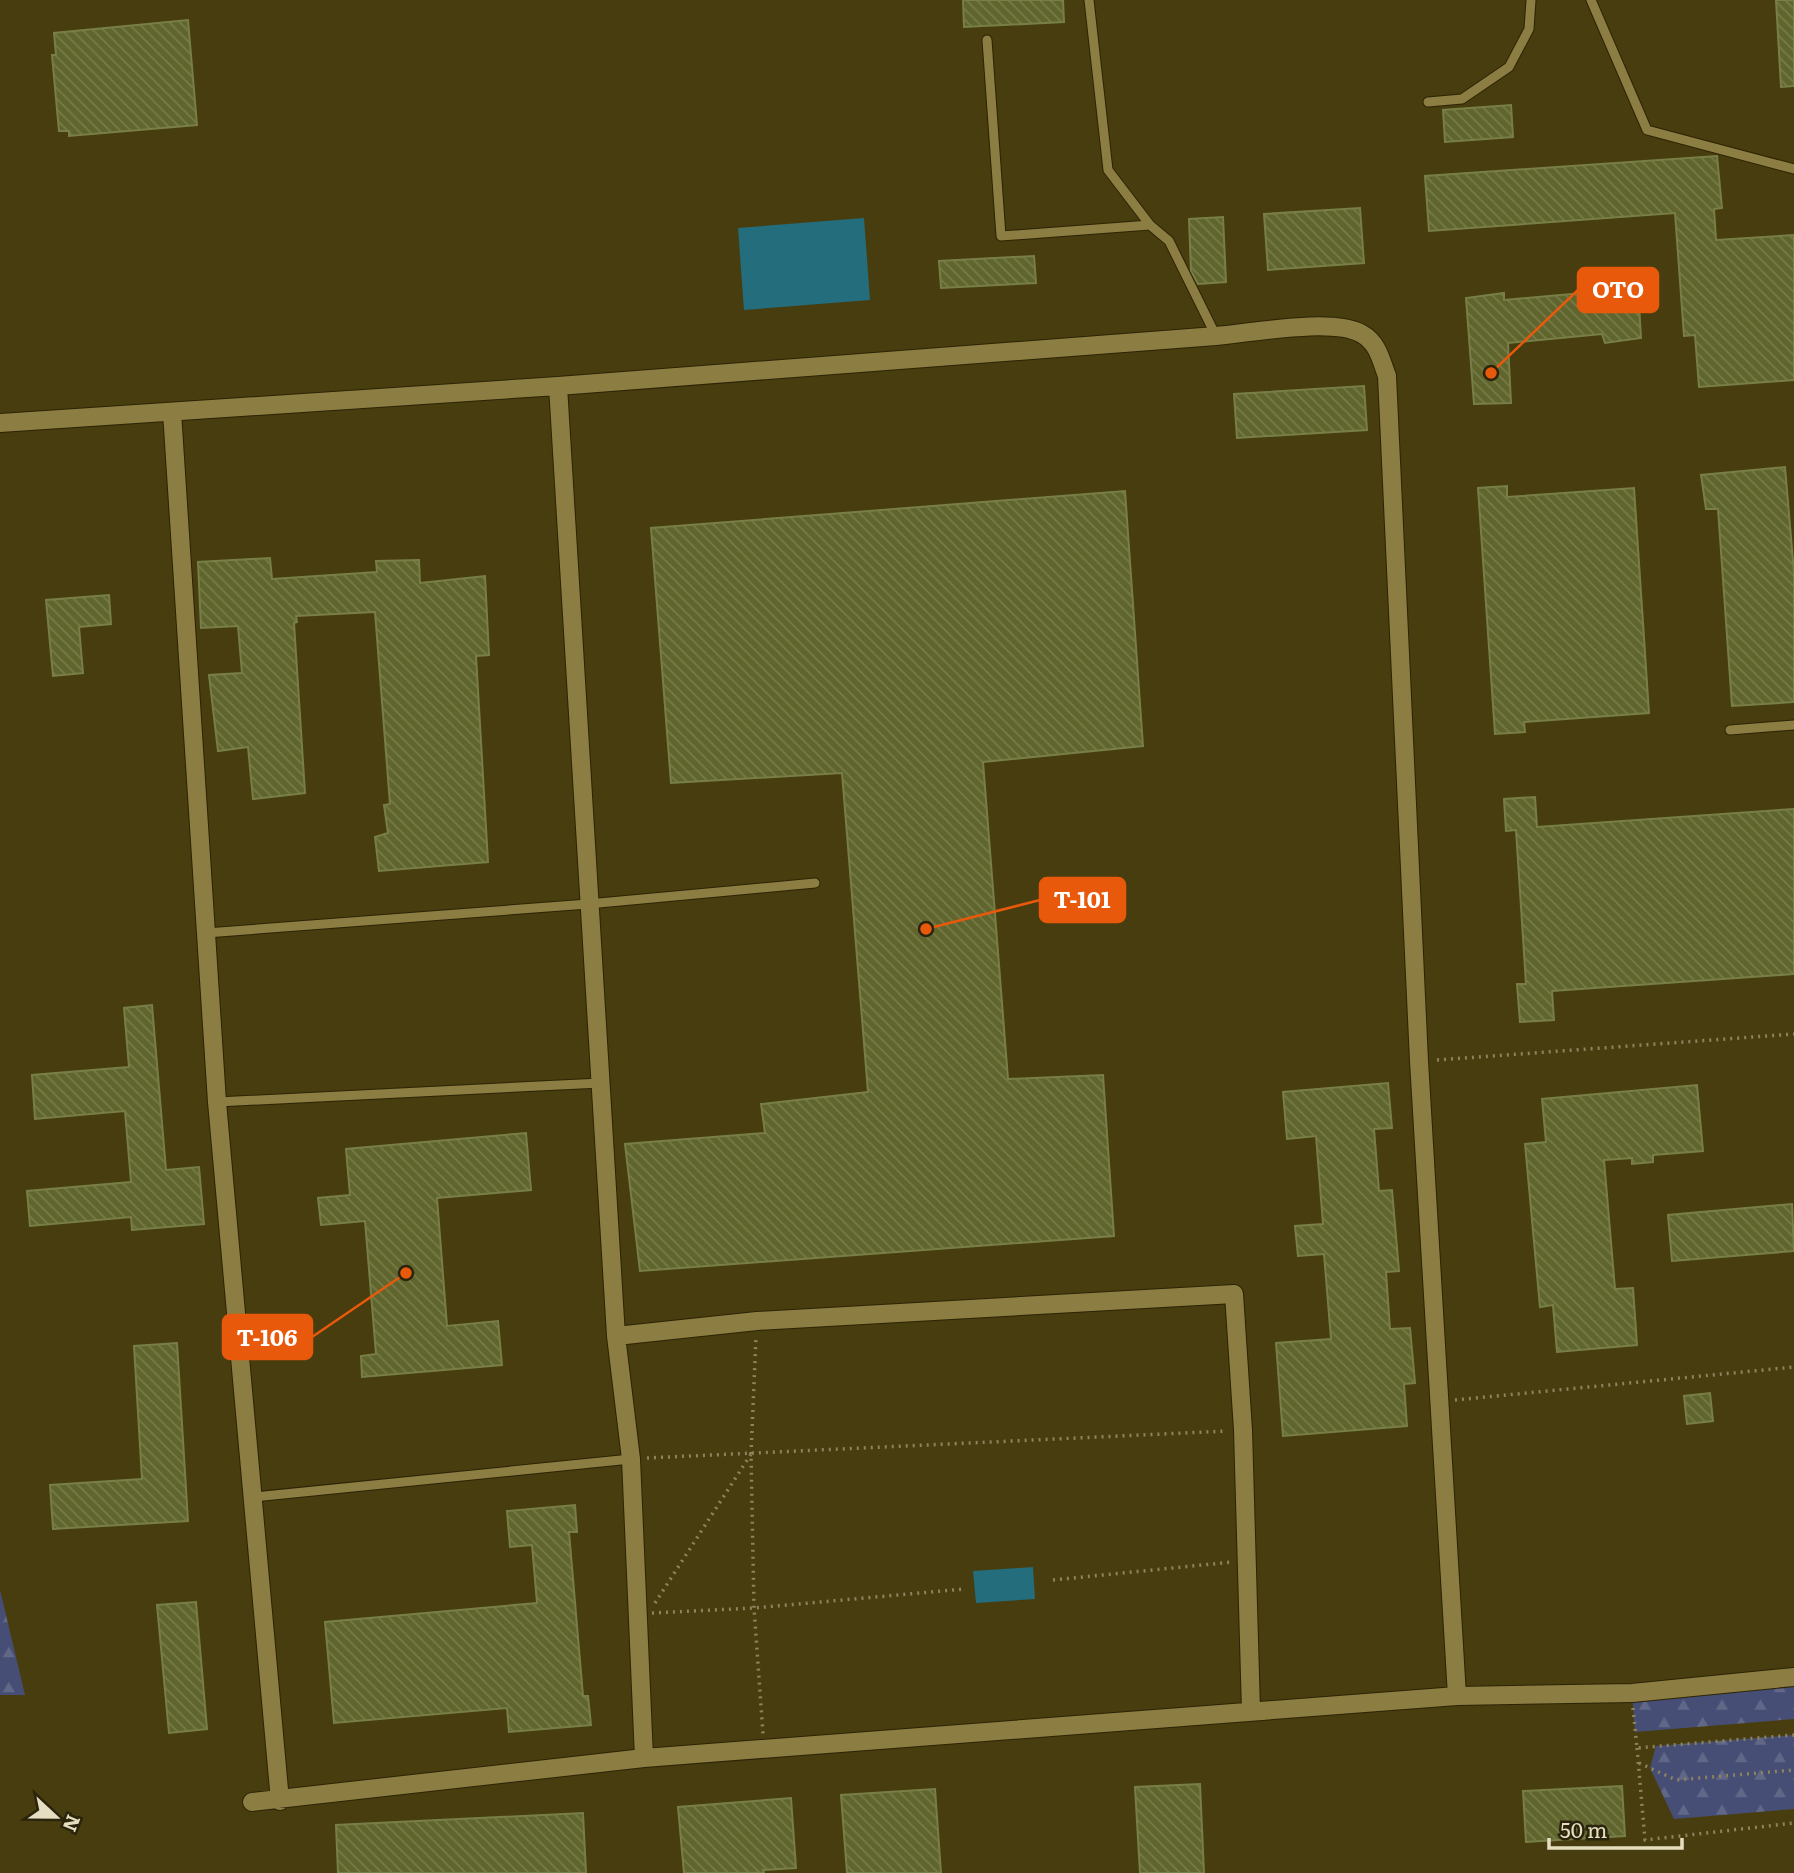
<svg xmlns="http://www.w3.org/2000/svg" width="1794" height="1873" viewBox="0 0 1794 1873" font-family="Literata,serif">
	<defs>
		<pattern id="forest-firs" width="22" height="20" patternUnits="userSpaceOnUse" patternTransform="scale(1.75)"><rect width="22" height="20" fill="#464e75"/><path d="M5 1l3.5 6h-7zM16 11l3.5 6h-7z" fill="#616787"/></pattern>
		<pattern id="building-back-hatch" width="6" height="6" patternUnits="userSpaceOnUse" patternTransform="scale(1.75)"><rect width="6" height="6" fill="#5f652c"/><path d="M-1 5l2 2M0 0l6 6M5-1l2 2" fill="none" stroke="#767b49"/></pattern>
	</defs>
	<rect width="100%" height="100%" fill="#483d0f"/>
	<path fill="url(#forest-firs)" d="M0,1590L25,1695H0Z
		M1794,1677V1719L1635,1732L1632,1693Z
		M1794,1735V1809L1674,1819L1650,1768L1656,1746Z"/>
	<path fill="#236d7d" d="M864,218L870,300L744,310L738,228Z
		M1033,1567L1035,1599L976,1603L973,1571Z"/>
	<path fill="url(#building-back-hatch)" stroke="#787f46" stroke-width="2" d="M963,0H1063L1064,22L964,27Z
		M1776,0H1794V86L1781,87Z
		M188,20L197,125L69,136V131H59L52,55H56L54,33Z
		M1511,105L1513,137L1445,142L1443,110Z
		M1717,156L1722,208L1714,209L1716,240L1794,235V380L1699,387L1695,335L1684,336L1675,213L1429,231L1425,176Z
		M1360,208L1364,263L1268,270L1264,214Z
		M1223,217L1226,282L1198,284L1191,271L1189,219Z
		M1034,256L1036,283L941,288L939,261Z
		M1638,288L1641,338L1605,343L1602,334L1508,343L1511,403L1474,404L1466,298L1504,293V300Z
		M1364,386L1367,430L1237,438L1234,394Z
		M1785,467L1794,573V702L1732,706L1718,509H1706L1701,475Z
		M1507,486V497L1634,488L1649,713L1524,722L1525,732L1495,734L1478,488Z
		M1125,491L1143,746L983,762L1008,1079L1103,1075L1114,1236L640,1271L625,1144L765,1133L761,1104L868,1092L842,773L671,783L651,528Z
		M270,558L272,579L377,572L376,561L419,560L420,583L485,576L489,655L476,656L488,862L379,871L375,837L388,833L384,805L390,804L375,612L296,616L297,622L294,623L305,793L253,799L248,747L218,751L209,675L242,673L238,626L201,628L198,562Z
		M109,595L111,624L79,627L83,673L53,676L46,600Z
		M1535,797L1537,827L1794,809V974L1552,991L1554,1020L1520,1022L1517,984H1526L1516,830L1506,831L1504,799Z
		M152,1005L166,1170L199,1167L204,1224L132,1230L131,1217L30,1226L27,1191L131,1182L125,1111L35,1119L32,1075L129,1067L124,1008Z
		M1388,1083L1392,1128L1374,1129L1379,1191L1392,1190L1399,1271L1386,1272L1390,1329L1410,1328L1415,1383L1404,1384L1407,1426L1283,1436L1276,1343L1331,1339L1324,1254L1298,1256L1295,1226L1323,1224L1316,1136L1287,1139L1283,1092Z
		M1697,1085L1703,1151L1653,1155V1162L1632,1164V1158L1604,1160L1615,1289L1633,1288L1637,1345L1557,1352L1553,1305L1540,1307L1525,1144L1546,1142L1542,1099Z
		M526,1133L531,1190L437,1198L447,1326L498,1321L502,1365L362,1377L361,1356L376,1354L365,1221L321,1225L318,1198L350,1195L346,1149Z
		M1792,1204L1794,1251L1672,1261L1668,1215Z
		M177,1343L188,1521L53,1529L50,1485L142,1479L134,1346Z
		M1710,1393L1713,1421L1687,1424L1684,1396Z
		M575,1505L577,1532H569L583,1696H588L591,1725L509,1732L507,1708L334,1723L325,1622L537,1603L532,1545L510,1547L507,1511Z
		M196,1602L207,1729L169,1733L157,1605Z
		M1200,1784L1204,1873H1140L1135,1787Z
		M1622,1786L1625,1836L1526,1842L1523,1791Z
		M935,1789L941,1873H847L841,1795Z
		M791,1798L796,1868L763,1870L764,1873H684L678,1807Z
		M583,1813L586,1873H338L336,1825Z"/>
	<g fill="none" stroke-linecap="round" stroke-linejoin="round">
		<g stroke="#2c2405" stroke-width="11">
			<path id="lane" d="M1089,0L1108,170L1150,225
				M1591,0L1647,130L1794,169
				M987,40L1001,236L1150,225L1169,241L1216,336
				M1428,102L1462,99L1509,67L1529,29L1531,0
				M1730,730L1794,725
				M206,933L588,904L815,883
				M217,1102L601,1083
				M253,1497L631,1459"/>
		</g>
		<g stroke="#2c2405" stroke-width="20">
			<path id="street" d="M558,386L616,1336L631,1459L644,1758
				M172,412L217,1102L280,1801
				M0,423L558,386L1216,336C1252,333 1333,317 1362,334C1378,343 1381,360 1387,376L1419,1061L1457,1696L644,1758L252,1802
				M616,1336L757,1321L1234,1294L1243,1430L1251,1711
				M1457,1696L1632,1693L1794,1677"/>
		</g>
		<path stroke="#8d835d" stroke-width="3.5" stroke-dasharray="2 5" stroke-linecap="butt" d="M1437,1060L1794,1034
			M1455,1400L1794,1367
			M751,1454L756,1337
			M647,1458L1227,1431
			M1053,1580L1232,1562
			M655,1603L751,1454L754,1608L763,1734
			M652,1613L754,1608L964,1589
			M1633,1708L1637,1748L1794,1735
			M1637,1748L1645,1840L1794,1823
			M1639,1763L1676,1780L1794,1770"/>
		<use href="#lane" stroke="#8c7d42" stroke-width="9"/>
		<use href="#street" stroke="#8c7d42" stroke-width="18"/>
	</g>
	<path fill="none" stroke="#e8590c" stroke-width="2.5" d="M1491 373L1578 290M926 929L1040 900M406 1273L312 1337"/>
	<g fill="#e8590c" stroke="#2a240c" stroke-width="2.5">
		<circle cx="1491" cy="373" r="7"/>
		<circle cx="926" cy="929" r="7"/>
		<circle cx="406" cy="1273" r="7"/>
	</g>
	<g fill="#e8590c" stroke="#e8590c" stroke-width="2.5">
		<rect x="1578" y="268" width="80" height="44" rx="7"/>
		<rect x="1040" y="878" width="85" height="44" rx="7"/>
		<rect x="223" y="1315" width="89" height="44" rx="7"/>
	</g>
	<g font-size="23" text-anchor="middle" font-weight="bold" fill="#fff">
		<text x="1618" y="298">ОТО</text>
		<text x="1082" y="908">Т-101</text>
		<text x="267" y="1346">Т-106</text>
	</g>
	<g transform="translate(56 1817) rotate(112)" stroke="#2a240c" stroke-width="5" paint-order="stroke">
	<path d="M0-5L12 26L0 18L-12 26Z" fill="#e6dec1"/>
	<text y="-10" font-size="19" font-weight="bold" text-anchor="middle" fill="#e6dec1">N</text>
	</g>
	<path d="M1549 1838v10h133v-10" fill="none" stroke="#e6dec1" stroke-width="3.5"/>
	<text x="1560" y="1838" font-size="21" fill="#e6dec1" stroke="#2a240c" stroke-width="5" paint-order="stroke">50 m</text>
</svg>
